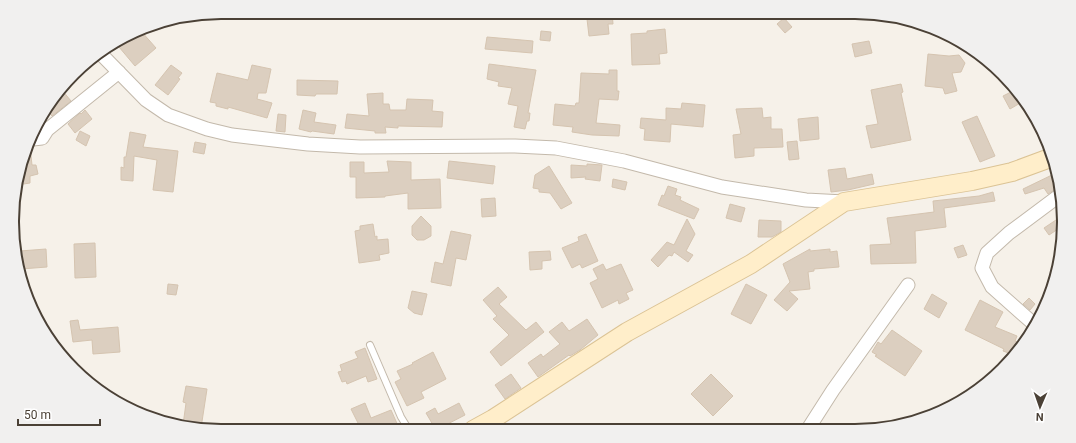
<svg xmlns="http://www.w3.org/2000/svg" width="1076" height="443" viewBox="0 0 1076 443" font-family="Roboto,sans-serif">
	<rect width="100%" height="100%" fill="#f6f1e9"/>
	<path fill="#dccfc0" stroke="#d5c4b0" d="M597,12H612L613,24H608L609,34L589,36L587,19L598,18Z
		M784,18L792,27L785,33L777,24Z
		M665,29L667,53L659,54L660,64L632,65L631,34L647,33V31Z
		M141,31L156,48L135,66L119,47L133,35Z
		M541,31L551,32L550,41L540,40Z
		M487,37L533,41L532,53L485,49Z
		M869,41L872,53L855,57L852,44Z
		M928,54L949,56L959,55L965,63L961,72L952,73L957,91L945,94L943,88L925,86Z
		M489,64L536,70L528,113H530L529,121H527L525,129L514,127L518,106L508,104L512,88L498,86L499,82L487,79Z
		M171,65L182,73L178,78L180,79L168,95L155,85Z
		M252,65L271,69L266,93H258L257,99L272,103L267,118L228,107V109L216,106V103L210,102L217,73L248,80Z
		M609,70H617V91H619L618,100L599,99L596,123L620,125L619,136L592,135L572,132L573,127L553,125L555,104L575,106L576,103H579L581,73L609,74Z
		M297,80L338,81L337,94H316L315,96L297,95Z
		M901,84L903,92L901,93L911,140L871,148L866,126L878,124L871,90Z
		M62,90L71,101L52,116L46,109Z
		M1013,91L1022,102L1010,109L1003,96Z
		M383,93V104H389L390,110H406L407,99L433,100L432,111L443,112L442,127L398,126V128L385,127L386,133H375V131L345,128L347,114L369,116L367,94Z
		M682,103L705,105L703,127L671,124L670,142L644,140L645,129L640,128L641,118L666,120V108L681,109Z
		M762,108L763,118L771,117V129H782L783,147L754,148V156L735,158L733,135L741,134L736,109Z
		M85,110L92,119L75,133L68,124L80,113L81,114Z
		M303,110L316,113L314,122L336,125L334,134L312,131L311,132L299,129Z
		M278,114L286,115L285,132L276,131Z
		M977,116L995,156L980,162L962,122Z
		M818,117L819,139L800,141L798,119Z
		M80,131L90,136L86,146L76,140Z
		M130,132L146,135L143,147L178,151L173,192L153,190L157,160L134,156L133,181L121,180V167L124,168V157H126Z
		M797,141L799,159L789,160L787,142Z
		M195,142L206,144L204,154L193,152Z
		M30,147L32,165H36L38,174L30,176V183L17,185Z
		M387,161L411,162V180L440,179L441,208L408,209V193L385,196V197L356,198V177H350V162H364V173L389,172Z
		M449,161L495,166L493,184L447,178Z
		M587,164L602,165L600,181L585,179L586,177L571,178V165L587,166Z
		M549,166L572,203L561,209L550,193L539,192V189L533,188L535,175Z
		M845,168L847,179L872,174L874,184L848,190L831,192L828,170Z
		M1054,174L1058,187L1048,194L1044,188L1025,194L1023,189Z
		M613,179L627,182L625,190L612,187Z
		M668,186L677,189L675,195L681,197L680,200L699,209L694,219L658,205L662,195L664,196Z
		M993,192L995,201L944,208L946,227L915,231L916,263L871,264L870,245L891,244L887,218L934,212L933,201L979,196Z
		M495,198L496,216L482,217L481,199Z
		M730,204L745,208L741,222L726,218Z
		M421,216L431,226V236L424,240H417L412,235V226Z
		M1062,216L1061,227L1049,235L1044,228Z
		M687,219L695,234L686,251L693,255L688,262L674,252L672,256L669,255L658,267L651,260L667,242L674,245Z
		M759,220L781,221V232L772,237H758Z
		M373,224L375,237L377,236V240L388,239L389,253L379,255L380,260L359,263L355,231L360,230V226Z
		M451,231L471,235L466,260L456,258L451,286L431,282L435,262L443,264Z
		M586,234L598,261L582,268L580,264L572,268L562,248L579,241L578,237Z
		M95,243L96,277L75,278L74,244Z
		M963,245L967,255L958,258L954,248Z
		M46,249L47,267L21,269L20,251Z
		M810,249V251L830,249V252L837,251L839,267L814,269V271L808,272L810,289L789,291L798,299L787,311L774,300L790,282L783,264Z
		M550,251L551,260L542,261V269L530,270L529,252Z
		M603,264L606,270L621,264L633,290L626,293L629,299L619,304L618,300L602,308L590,283L598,279L593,269Z
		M168,284L178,285L176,295L167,294Z
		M746,284L767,295L751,324L731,314Z
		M498,287L507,297L499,304L526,330L536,322L544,332L501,366L490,352L509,335L493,319L497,316L483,300Z
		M412,291L427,294L422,315L414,313L408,308Z
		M932,294L947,303L939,318L924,309Z
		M1029,298L1035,304L1030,310L1023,304Z
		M980,300L1003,312L995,327L1017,336L1015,341L1021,343L1019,349L1014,355L1003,351L1004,349L965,330Z
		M587,319L598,335L580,350L570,356L569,355L538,377L528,363L541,354L543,357L560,344L549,332L562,322L569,331Z
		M78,320L80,330L118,327L120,352L93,354L92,340L73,342L70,321Z
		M892,330L922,351L905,376L875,356L877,355L872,352L878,342L881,344Z
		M365,348L377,379L368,382L366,376L347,384L346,381L342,382L338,372L342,371L340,365L358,358L355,352Z
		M433,352L446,379L421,392L424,398L407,406L395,382L401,379L397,371L413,364L412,363Z
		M511,374L521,388L505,399L495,385Z
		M711,374L733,396L713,416L691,394Z
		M186,386L207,389L201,428L183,425L186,403L183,402Z
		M365,403L371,418L391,410L399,428L393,431H362L351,409Z
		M459,403L465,415L436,430L426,413L435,408L438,414Z"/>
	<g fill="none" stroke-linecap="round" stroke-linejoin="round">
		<g stroke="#c3b9ab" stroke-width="8">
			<path id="lane" d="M370,345L401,417L409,430"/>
		</g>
		<g stroke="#c3b9ab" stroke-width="15">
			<path id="street" d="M101,54L146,100L168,115L207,129L232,135L308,144L360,147L515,146L556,148L624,161L722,187L806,200L844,202
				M33,139L42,138L47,130L119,72
				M1035,325L992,287L982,268L987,253L1009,233L1060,195
				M808,429L833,390L908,285"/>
		</g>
		<g stroke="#dbc395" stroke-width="20">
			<path id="secondary" d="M473,430L493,419L627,332L751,264L844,202L972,181L1012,172L1050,158"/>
		</g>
		<use href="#lane" stroke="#fff" stroke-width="6"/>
		<use href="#street" stroke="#fff" stroke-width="13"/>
		<use href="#secondary" stroke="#ffeeca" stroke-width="18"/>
	</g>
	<path d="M0 0H1076V443H0ZM221 19H855A202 202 0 0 1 1057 221V222A202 202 0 0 1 855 424H221A202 202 0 0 1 19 222V221A202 202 0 0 1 221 19Z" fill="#f1f0ef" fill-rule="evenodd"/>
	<path fill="none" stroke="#4b4136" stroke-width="2" d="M221 19H855A202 202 0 0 1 1057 221V222A202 202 0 0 1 855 424H221A202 202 0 0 1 19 222V221A202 202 0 0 1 221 19Z"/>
	<g transform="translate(1040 407) rotate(182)" stroke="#ffffff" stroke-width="3" paint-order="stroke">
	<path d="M0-3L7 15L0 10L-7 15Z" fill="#4b4136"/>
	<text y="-6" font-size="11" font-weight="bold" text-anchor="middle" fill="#4b4136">N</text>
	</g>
	<path d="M18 419v6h82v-6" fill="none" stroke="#4b4136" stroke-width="2"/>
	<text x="24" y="419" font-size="12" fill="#4b4136" stroke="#ffffff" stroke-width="3" paint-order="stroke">50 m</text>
</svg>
